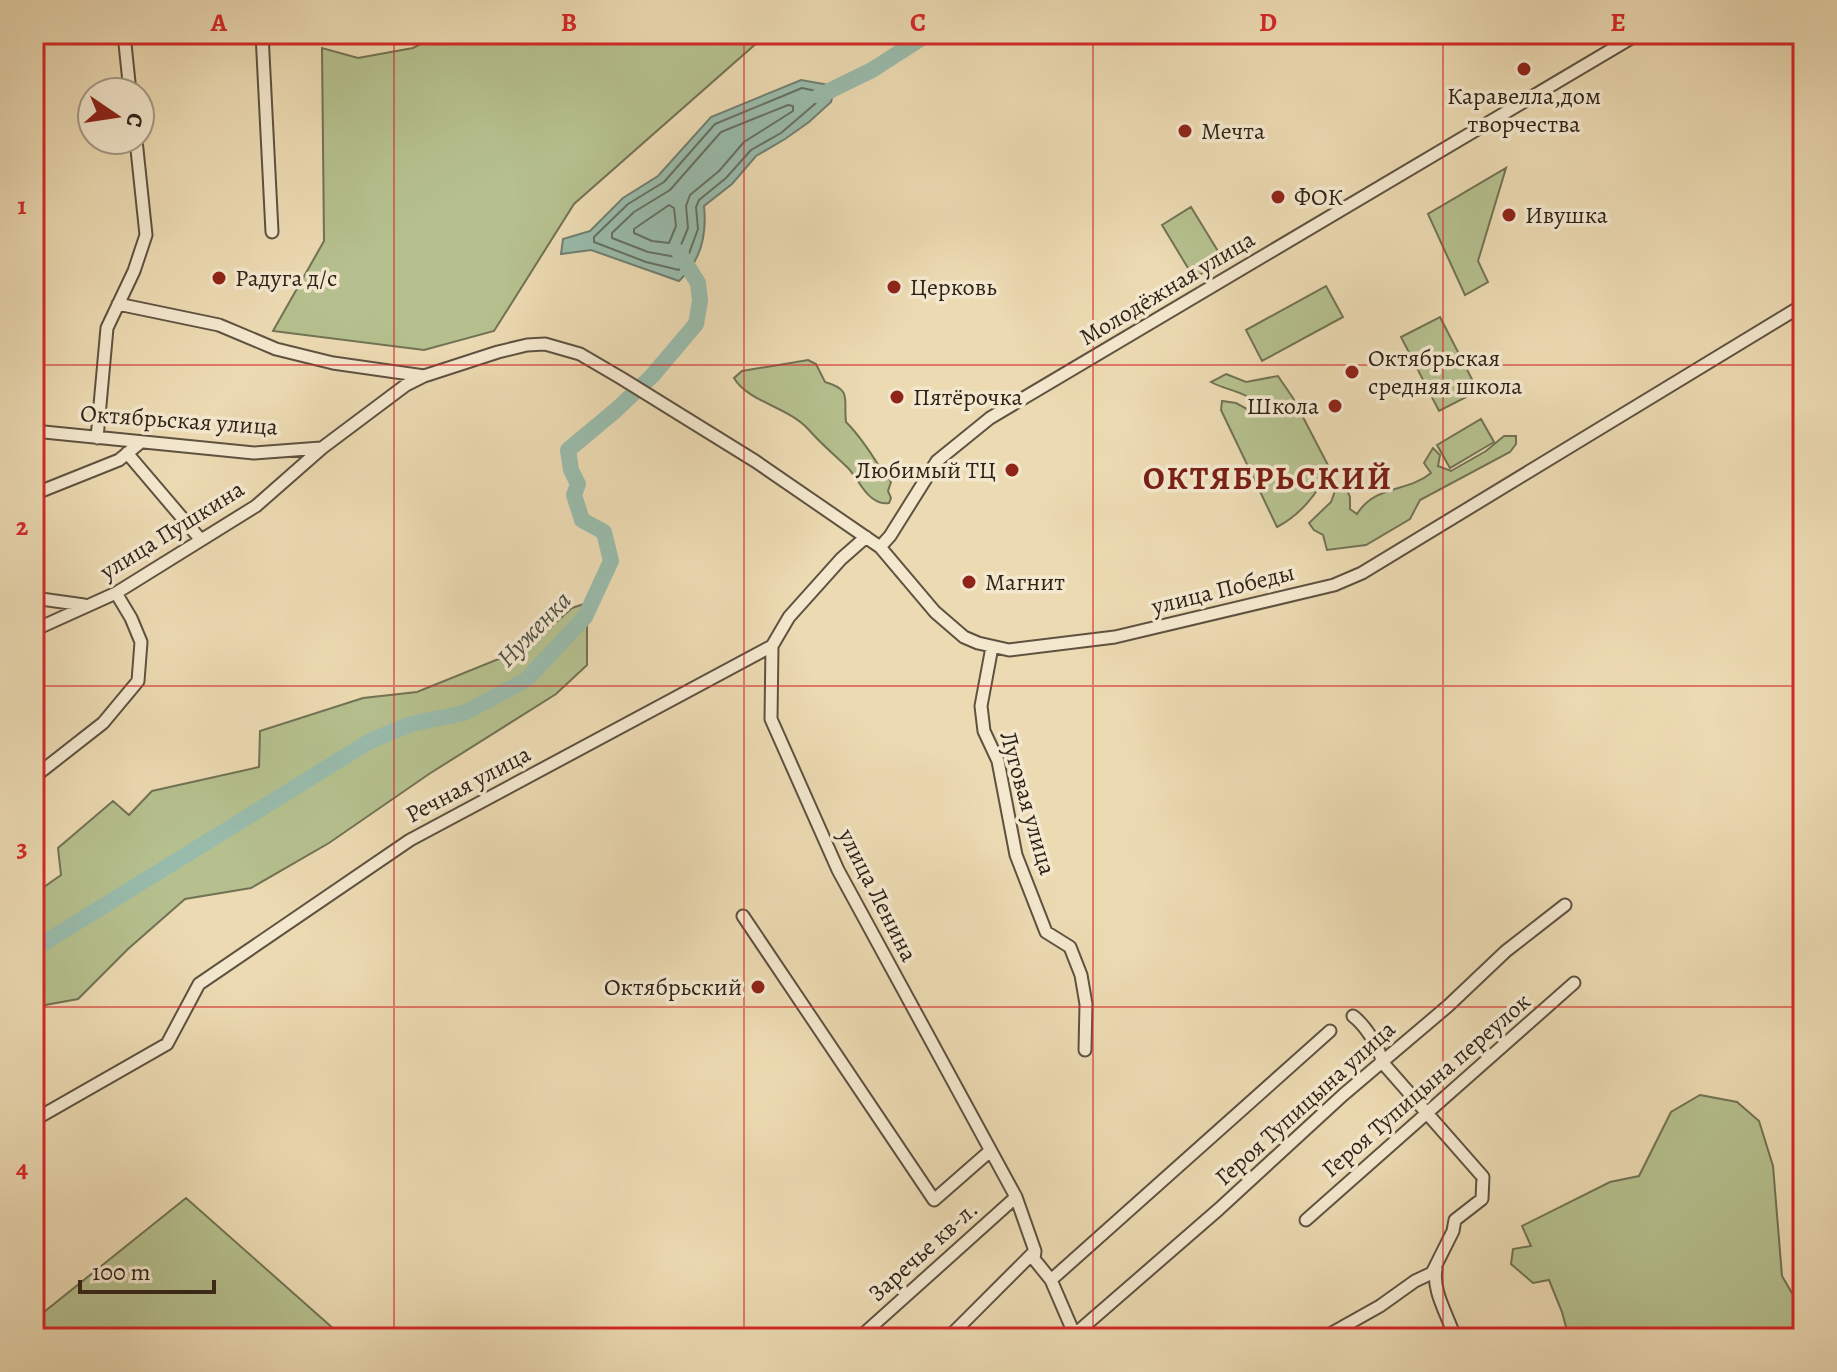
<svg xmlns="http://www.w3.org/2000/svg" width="1837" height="1372" viewBox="0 0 1837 1372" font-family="Alegreya,serif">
	<rect width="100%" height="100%" fill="#ecdab2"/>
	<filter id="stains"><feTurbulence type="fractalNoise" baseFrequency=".0025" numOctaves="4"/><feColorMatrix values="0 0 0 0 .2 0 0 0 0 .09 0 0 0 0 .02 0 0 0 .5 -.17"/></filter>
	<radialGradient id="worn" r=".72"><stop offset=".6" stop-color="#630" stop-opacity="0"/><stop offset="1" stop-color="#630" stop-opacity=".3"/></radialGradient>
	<path fill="#b5c08e" stroke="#727254" stroke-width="2" d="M439,34H767L574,204L494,331L424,350L273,331L324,241L322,48L358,58L413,48Z
		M1506,168L1478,261L1488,282L1465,295L1428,214Z
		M1191,207L1224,261L1194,278L1162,225Z
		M1326,286L1343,317L1262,361L1246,330Z
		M1440,317L1478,391L1439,411L1401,337Z
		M808,360L816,364L825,382C853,390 843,399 846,422C859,435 869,450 879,466C883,473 888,475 891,482L888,491L891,498L889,503C883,504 877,502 872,498C863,492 857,478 849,469C836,456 822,445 809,430C789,407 748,402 734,378L742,371Z
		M1226,374L1246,382L1278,376L1293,398L1330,469C1317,493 1302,514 1277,527L1221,410L1222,401L1236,403L1258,415L1262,412C1252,391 1229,392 1211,382Z
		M1481,419L1494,442L1450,468L1437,445Z
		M1504,436H1516V444L1510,452L1420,500L1410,519L1366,545L1327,550L1323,535L1314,530L1309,523L1331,502L1335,491L1345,485L1350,497V509L1357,514C1376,484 1407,493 1431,473L1424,463L1433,448L1440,455L1438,466L1451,471L1486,451Z
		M587,603V665L556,694L429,774L329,843L251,888L185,899L128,949L78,999L34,1007V894L61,875L58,848L113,801L129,815L152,791L259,767L260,731L363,698L417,692L528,647L572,608Z
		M1700,1095L1737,1102L1759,1121L1773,1166L1782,1276L1803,1312V1338H1569L1562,1312L1549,1280L1533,1283L1511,1264L1513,1249L1531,1246L1522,1226L1610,1182L1639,1176L1671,1112Z
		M186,1198L344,1338H34V1320Z"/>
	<path fill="#99bbab" stroke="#6f7f71" stroke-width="2" d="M801,80L835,86L831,102L809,122L785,139L756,156L732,184L704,206C707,234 701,261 679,281L591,250L561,254L563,239L590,231L623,198L658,176L711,117Z"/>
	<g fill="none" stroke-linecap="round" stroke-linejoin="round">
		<path stroke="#647062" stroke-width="2" d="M802,88L821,92L823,97L781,133L751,150L726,178L699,200L696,207L698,229L687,259L679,270L646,262L594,242V237L628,204L664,182L715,124Z
			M788,105L793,106V111L744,142L719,171L690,195L686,206L688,228L676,257L648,252L612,238V233L634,212L670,190L721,132Z
			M669,205L674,208L676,226L669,243L652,241L634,233V229Z"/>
		<path stroke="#99bbab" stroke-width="16" d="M819,96L872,70L928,34
			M34,949L370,741L411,724L464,713L526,680L585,617L611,561L604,532L582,520L574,495L578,484L571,470L568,450L616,410L652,376L696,324L700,301L698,283L679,252"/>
		<g stroke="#5e5240" stroke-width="15">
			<path id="minor" d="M124,34L130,92
				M262,34L272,232
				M118,304L219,325L276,349L333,363L424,376
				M34,431L254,453L321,448
				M97,438L107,328L134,271L146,235L136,140
				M127,453L201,540
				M34,494L119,460L141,442
				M866,537L841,559L789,617L772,646L771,719L838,870L1016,1197L1035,1251L1034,1259L1051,1280L1076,1338
				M880,547L890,536L937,461L990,418L1638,34
				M34,598L84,605
				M34,630L116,593L256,506L322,448L406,385L424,376L498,352L527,345L545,344L580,354L621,378L755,461L880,547L935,612L964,637L978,643L1009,650L1115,637L1334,585L1362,573L1803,305
				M992,647L981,706L984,731L998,761L1016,855L1046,932L1070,947L1081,975L1086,1004L1085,1050
				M34,777L103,723L138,681L141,642L131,618L116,593
				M743,916L934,1200L990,1151
				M34,1120L167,1044L199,984L410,840L772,646
				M1306,1220L1574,983
				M1436,1269C1432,1292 1448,1315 1455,1338
				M1051,1280L1330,1031
				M1074,1335L1219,1209L1343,1095L1448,1006L1506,951L1565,905
				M859,1338L1016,1197
				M948,1338L1035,1251
				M1323,1338L1380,1306L1415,1281L1432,1273L1453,1231L1455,1220L1482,1199L1483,1177L1382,1062C1380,1048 1365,1025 1353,1016"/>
		</g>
		<use href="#minor" stroke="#f3e7cd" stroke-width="11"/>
	</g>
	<path fill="none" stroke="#d62828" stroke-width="2" stroke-opacity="0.55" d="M394,34V1338M744,34V1338M1093,34V1338M1443,34V1338M34,365H1803M34,686H1803M34,1007H1803"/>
	<g fill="#8f2418" stroke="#f3e7cd" stroke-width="3">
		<circle cx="1524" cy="69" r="8"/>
		<circle cx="1185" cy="131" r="8"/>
		<circle cx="1278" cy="197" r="8"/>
		<circle cx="1509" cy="215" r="8"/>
		<circle cx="219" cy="278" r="8"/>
		<circle cx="894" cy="287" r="8"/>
		<circle cx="1352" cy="372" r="8"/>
		<circle cx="897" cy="397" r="8"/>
		<circle cx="1335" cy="406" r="8"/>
		<circle cx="1012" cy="470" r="8"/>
		<circle cx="969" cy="582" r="8"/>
		<circle cx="758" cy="987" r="8"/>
	</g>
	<g text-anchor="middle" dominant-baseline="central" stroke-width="7" stroke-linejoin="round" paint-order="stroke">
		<g font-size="24" fill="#2f241a" stroke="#f3e7cd" text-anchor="start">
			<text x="1524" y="96" text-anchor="middle">Каравелла,дом<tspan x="1524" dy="28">творчества</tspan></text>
			<text x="1201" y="131">Мечта</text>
			<text x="1294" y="197">ФОК</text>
			<text x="1525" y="215">Ивушка</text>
			<text x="235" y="278">Радуга д/с</text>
			<text x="910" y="287">Церковь</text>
			<text x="1368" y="358">Октябрьская<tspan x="1368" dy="28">средняя школа</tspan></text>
			<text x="913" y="397">Пятёрочка</text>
			<text x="1319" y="406" text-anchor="end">Школа</text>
			<text x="996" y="470" text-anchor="end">Любимый ТЦ</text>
			<text x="985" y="582">Магнит</text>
			<text x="742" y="987" text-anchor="end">Октябрьский</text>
		</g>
		<g font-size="24" fill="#2f241a" stroke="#f3e7cd">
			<text transform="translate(1167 288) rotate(-31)">Молодёжная улица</text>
			<text transform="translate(179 420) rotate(4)">Октябрьская улица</text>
			<text transform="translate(172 530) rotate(-32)">улица Пушкина</text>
			<text transform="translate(1223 589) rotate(-14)">улица Победы</text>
			<text transform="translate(468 784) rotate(-28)">Речная улица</text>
			<text transform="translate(1028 803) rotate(74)">Луговая улица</text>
			<text transform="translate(878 895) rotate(63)">улица Ленина</text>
			<text transform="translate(1426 1085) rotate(-41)">Героя Тупицына переулок</text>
			<text transform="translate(1305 1103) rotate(-42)">Героя Тупицына улица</text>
			<text transform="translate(923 1251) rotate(-42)">Заречье кв-л.</text>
		</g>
		<g font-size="26" font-style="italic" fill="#4f5146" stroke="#f3e7cd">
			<text transform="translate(534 629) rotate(-46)">Нуженка</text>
		</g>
		<g font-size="32" font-weight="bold" letter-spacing="2" fill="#7a1f14" stroke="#f3e7cd">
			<text x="1268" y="478">ОКТЯБРЬСКИЙ</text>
		</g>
	</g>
	<rect width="1837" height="1372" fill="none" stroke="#ecdab2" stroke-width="88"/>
	<g transform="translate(116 116) rotate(103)"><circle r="38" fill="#f3e7cd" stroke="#a59985" stroke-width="2"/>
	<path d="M0-6L14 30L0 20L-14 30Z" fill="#8f2418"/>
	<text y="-12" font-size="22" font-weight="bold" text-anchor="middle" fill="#2f241a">С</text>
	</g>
	<path d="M80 1280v12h134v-12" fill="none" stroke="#2f241a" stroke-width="4"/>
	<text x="92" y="1280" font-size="24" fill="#2f241a" stroke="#f3e7cd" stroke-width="6" paint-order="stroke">100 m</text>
	<rect x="44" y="44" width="1749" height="1284" fill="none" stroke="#d62828" stroke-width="3"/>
	<g font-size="26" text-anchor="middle" font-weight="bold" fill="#d62828">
		<text x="219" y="31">A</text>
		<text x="569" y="31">B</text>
		<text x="918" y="31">C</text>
		<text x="1268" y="31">D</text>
		<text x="1618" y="31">E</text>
		<text x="22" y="214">1</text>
		<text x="22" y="535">2</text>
		<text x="22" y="856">3</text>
		<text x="22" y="1177">4</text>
	</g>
	<rect width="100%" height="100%" filter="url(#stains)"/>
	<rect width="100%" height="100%" fill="url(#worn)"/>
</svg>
